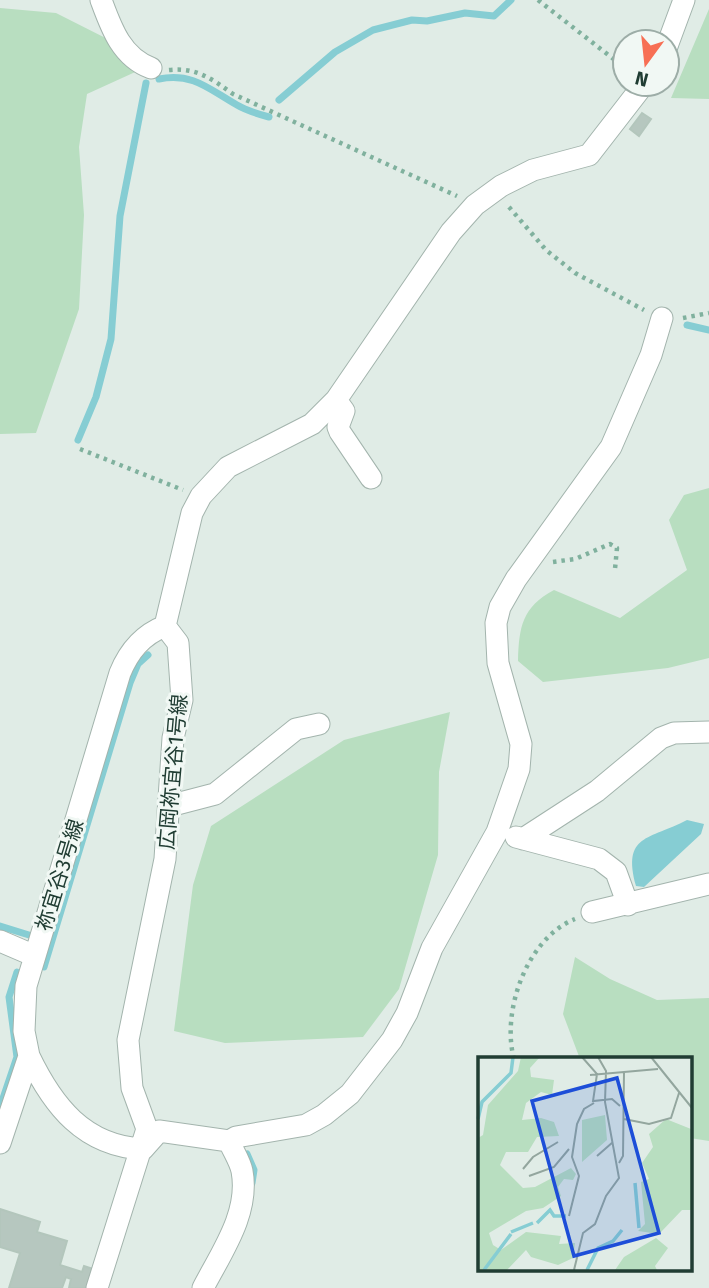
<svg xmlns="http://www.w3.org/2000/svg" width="709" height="1288" viewBox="0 0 709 1288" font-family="'Fira Sans','Noto Sans JP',sans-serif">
	<rect width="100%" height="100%" fill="#e0ece6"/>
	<path fill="#b8dec0" d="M0,8L56,13L155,63L87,94L79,147L84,215L79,309L36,433L0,434Z
		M709,9V99L671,98Z
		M709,488V658L668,668L543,682L518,661C519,627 522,607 554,590L620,618L687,570L669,520L684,495Z
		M450,712L439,772L438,855L399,989L363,1037L225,1043L174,1031L193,885L211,826L344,740Z
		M575,957L610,979L657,1000L709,998V1141L690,1138V1059H580L563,1014Z"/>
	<path fill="#86cdd3" d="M687,820L704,824L701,834L644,887L636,886C622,834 649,840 687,820Z"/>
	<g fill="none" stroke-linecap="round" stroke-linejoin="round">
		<path stroke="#86cdd3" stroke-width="7" d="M667,65L675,47
			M159,79C193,72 210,90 237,105C247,111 258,114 269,117
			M279,100L335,52L373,30L412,20L427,21L465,13L494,16L511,0
			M687,325L709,330
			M78,440L96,397L111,339L120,216L146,83
			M0,926L29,935
			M44,967L130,683L138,664L148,655
			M0,1107L17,1057L9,997L17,972
			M247,1154L254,1170L252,1183"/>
	</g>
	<path fill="#b6c7bf" stroke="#b3c6bc" stroke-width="2" d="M642,113L651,119L639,136L630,129Z
		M0,1209L40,1222L37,1232L67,1241L60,1265L82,1272L84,1266L96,1270L91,1288H69L71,1279L66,1277L62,1288H9L20,1253L0,1247Z"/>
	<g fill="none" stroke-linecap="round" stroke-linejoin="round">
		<g stroke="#a3b4ad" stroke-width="23">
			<path id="minor" d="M101,0C111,27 121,57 151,68
				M667,46L684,0
				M336,400L344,411L338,427L340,432L371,478
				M169,806L215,794L296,729L319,724
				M516,837L599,859L616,872L628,905
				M523,839L597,791L661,738L674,733L709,732
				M592,912L709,884
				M0,941L35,956
				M29,1056C53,1106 84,1146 143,1149L159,1131L229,1141C233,1151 240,1161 242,1171C250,1213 221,1253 203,1288
				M229,1141L236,1137L306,1125L324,1115L350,1094L392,1040L407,1013L432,948L497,832L519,769L521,744L498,663L496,623L500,607L516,579L611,447L651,355L662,318
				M0,1143L29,1056L24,1031L26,986L120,673C129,651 142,635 165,626
				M97,1288L147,1129L132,1088L128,1040L165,859L173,738L182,700L178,643L165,626L192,513L201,496L228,467L312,424L336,400L451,232L475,205L501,186L533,170L589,155L644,84"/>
		</g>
		<path stroke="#80b19e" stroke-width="4.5" stroke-dasharray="3.5 5" stroke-linecap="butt" d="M538,0L625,68
			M169,70C196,67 212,79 233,94L457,196
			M509,207L546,250L575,273L644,310
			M683,318L709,313
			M80,449L183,490
			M553,562L575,559L610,544L617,548L615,569
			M514,1059C501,1011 527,938 575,919"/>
		<use href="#minor" stroke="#fff" stroke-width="21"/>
	</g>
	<g text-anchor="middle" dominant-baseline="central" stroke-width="6" stroke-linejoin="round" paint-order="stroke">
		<g font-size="21" fill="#203d33" stroke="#f1f8f4">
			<text transform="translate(173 772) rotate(-85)">広岡祢宜谷1号線</text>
			<text transform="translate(60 875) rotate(-73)">祢宜谷3号線</text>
		</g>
	</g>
	<g transform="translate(478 1057)">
		<rect width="214" height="214" fill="#e0ece6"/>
		<path d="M43,0H62L52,11L53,20L76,23L74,38L63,35L48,46L44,63L63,61L76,65L81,79L59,80L50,95H28L22,108L45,131L57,130L93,111L98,117L95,123L86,122L80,130L83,139L65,151L48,154L11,176L15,188L23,193L48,175L83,179L81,187L97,186L95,201L80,208L53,200L48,193L29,213H0V81L5,78L10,48L40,14ZM127,58L129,83L104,105V63ZM188,62L213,72V153H204L183,175L174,176L160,174L167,167L163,125L171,122L164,106L175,90L171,77ZM178,181L190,191L177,209L179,213H137L146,200Z" fill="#b8dec0"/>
		<path fill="none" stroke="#86cdd3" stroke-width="3.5" d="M0,62L4,45L33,16L35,0M157,126L161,171M59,166L72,153L76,159H88M33,175L55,166M6,213L33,177M109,213L120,191L135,184L144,173"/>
		<path fill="none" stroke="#93a69e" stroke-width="2" d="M104,0L119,17L115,44L134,42L142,49M173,0L214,51M112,18L180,12M146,62L171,67L193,61L201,36M119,99L135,85M141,106L145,99L146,15M45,112L55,100L80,85M51,119L76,110L91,92M91,159L101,119L94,100L99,67L106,52L116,46M96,213L105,176L117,167L128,139L141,121L127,45L128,14L120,0"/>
		<path fill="#1d4ed8" fill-opacity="0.15" stroke="#1d4ed8" stroke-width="3.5" d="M139,21L181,176L96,199L54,44Z"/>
		<rect width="214" height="214" fill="none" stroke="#203d33" stroke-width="3.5"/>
	</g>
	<g transform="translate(646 63) rotate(195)"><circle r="33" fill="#f1f8f4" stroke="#9dada7" stroke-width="2"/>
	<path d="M0-5L12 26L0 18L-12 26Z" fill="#f76f54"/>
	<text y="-10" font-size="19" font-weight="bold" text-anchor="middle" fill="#203d33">N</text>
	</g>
</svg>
